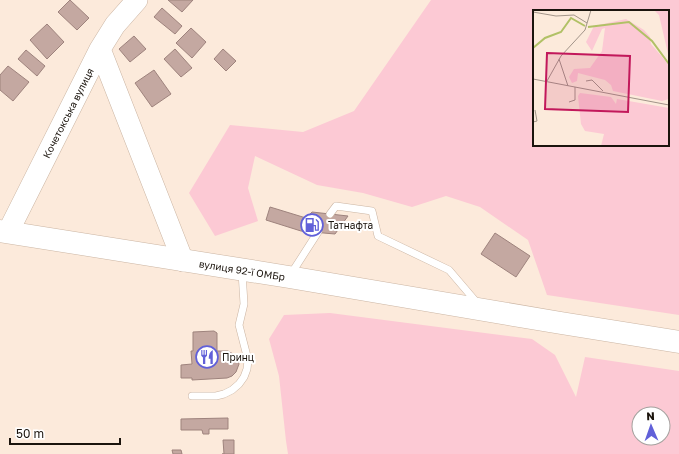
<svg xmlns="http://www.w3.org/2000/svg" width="679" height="454" viewBox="0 0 679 454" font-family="'Golos Text',sans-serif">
	<rect width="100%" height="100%" fill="#fceadb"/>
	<path fill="#fcc9d4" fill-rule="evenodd" d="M431,0H679V315L547,295L528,240L480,207L446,196L412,207L363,193L317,185L255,156L248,188L258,221L215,236L189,193L230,125L303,132L354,111ZM534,11H668V145H534Z
		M330,313L532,339L555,355L576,397L585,357L679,371V454H288L286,441L279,376L269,339L284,315ZM639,414H663V438H639Z"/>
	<path fill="#c4a8a1" stroke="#9e837d" d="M70,0L89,18L77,30L58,12Z
		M168,0H193L182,12Z
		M162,8L182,26L175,34L154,17Z
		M47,24L64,42L47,59L30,40Z
		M191,28L206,42L192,58L176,43Z
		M134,36L146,49L130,62L119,49Z
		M175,49L192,68L181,77L164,59Z
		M223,49L236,61L226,71L214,59Z
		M26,50L45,66L37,76L18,59Z
		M8,66L29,82L13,101L0,90V75Z
		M154,70L171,94L152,107L135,83Z
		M270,207L306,218L312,212L348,216L335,234L301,231L266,220Z
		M495,233L530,256L516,277L481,254Z
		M214,331L217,333V351H228L233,354L237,358L239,364L236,372L232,376L227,378L192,380V378H181V365L192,364L191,351H193V332Z
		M228,418V429H209V434H203L202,430H181V419Z
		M223,440H234V454H222H224Z
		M172,450H181L182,454H173Z"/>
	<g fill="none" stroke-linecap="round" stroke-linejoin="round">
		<g stroke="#cbb5a3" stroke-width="8">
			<path id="service" d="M330,214L336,206L372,211L378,236L449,270L478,304
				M291,274L318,232
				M192,396H216L224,394L232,390L239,384L244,377L247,369L248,360L239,325L244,304L242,272"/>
		</g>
		<g stroke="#cbb5a3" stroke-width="22">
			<path id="secondary" d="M100,49L183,261
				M8,232L100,49L115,25L137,0"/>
		</g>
		<g stroke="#cbb5a3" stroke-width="23">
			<path id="trunk" d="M0,231L289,277L561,323L679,342"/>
		</g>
		<use href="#service" stroke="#fff" stroke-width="7"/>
		<use href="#secondary" stroke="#fff" stroke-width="21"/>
		<use href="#trunk" stroke="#fff" stroke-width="22"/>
	</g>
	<defs>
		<g id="fuel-ring" transform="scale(1.15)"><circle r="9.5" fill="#fff" stroke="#6160d9" stroke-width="1.5"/><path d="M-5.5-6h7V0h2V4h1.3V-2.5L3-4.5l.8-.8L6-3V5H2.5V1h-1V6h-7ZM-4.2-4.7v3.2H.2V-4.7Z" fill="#6160d9"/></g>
		<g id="restaurant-ring" transform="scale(1.15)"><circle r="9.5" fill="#fff" stroke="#6160d9" stroke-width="1.5"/><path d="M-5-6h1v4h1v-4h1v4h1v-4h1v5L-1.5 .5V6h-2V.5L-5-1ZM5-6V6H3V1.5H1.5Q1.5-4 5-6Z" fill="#6160d9"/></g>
	</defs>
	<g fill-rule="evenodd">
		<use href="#fuel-ring" x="312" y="225"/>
		<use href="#restaurant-ring" x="207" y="357"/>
	</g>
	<g text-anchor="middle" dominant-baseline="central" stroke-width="4" stroke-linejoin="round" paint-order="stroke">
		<g font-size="10" fill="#1b140d" stroke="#fff">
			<text transform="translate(68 113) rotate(-63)">Кочетокська вулиця</text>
			<text transform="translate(242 270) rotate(9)">вулиця 92-ї ОМБр</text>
		</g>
		<g font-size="10" fill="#1b140d" stroke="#fff" text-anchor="start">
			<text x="328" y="225">Татнафта</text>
			<text x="222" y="357">Принц</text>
		</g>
	</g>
	<g transform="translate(533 10)">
		<rect width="136" height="136" fill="#fceadb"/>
		<path d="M121,0H136V48L126,5ZM93,9L111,20L117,27L118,34L136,55V89L129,91L80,81L78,75L72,70L45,63L44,71L39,73L36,67L41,59L57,58L69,41L72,18L69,19L59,41L53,32L61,16ZM47,83L78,87L83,94L84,89L136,98V136H68L71,124L52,121L48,114L45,86Z" fill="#fcc9d4"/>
		<path fill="none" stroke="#b1c166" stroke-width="2" d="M55,17L96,12L119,31L136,54M0,38L12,28L28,22L38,8L52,16"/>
		<path fill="none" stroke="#a29489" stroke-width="1" d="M0,2L23,6L41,5L54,13M26,49L35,76M0,69L136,95M14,71L28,46L52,20L58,0M53,71L59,70L70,81M36,92L42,90V77M0,112L4,111L2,100"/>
		<path fill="#c2185b" fill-opacity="0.15" stroke="#c2185b" stroke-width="2" d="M14,43L97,46L95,102L12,99Z"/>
		<rect width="136" height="136" fill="none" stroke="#1b140d" stroke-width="2"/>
	</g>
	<g transform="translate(651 426) rotate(358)"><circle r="19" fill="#ffffff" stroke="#a4a19e"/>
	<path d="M0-3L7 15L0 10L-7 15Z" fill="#6160d9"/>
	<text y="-6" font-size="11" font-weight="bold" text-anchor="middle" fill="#1b140d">N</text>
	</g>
	<path d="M10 438v6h110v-6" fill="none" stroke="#1b140d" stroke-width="2"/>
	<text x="16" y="438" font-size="12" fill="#1b140d" stroke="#ffffff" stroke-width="3" paint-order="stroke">50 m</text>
</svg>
